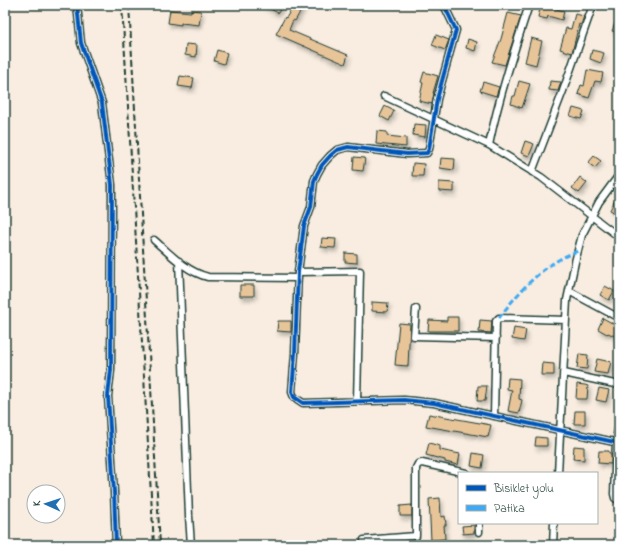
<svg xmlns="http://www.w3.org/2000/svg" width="624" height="550" viewBox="0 0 624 550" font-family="'Indie Flower',sans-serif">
	<defs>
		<filter id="shadow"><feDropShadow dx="2" dy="3.5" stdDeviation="2" flood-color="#0004"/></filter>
	</defs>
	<rect width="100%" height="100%" fill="#f8ede0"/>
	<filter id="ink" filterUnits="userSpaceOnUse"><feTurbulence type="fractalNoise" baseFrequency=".025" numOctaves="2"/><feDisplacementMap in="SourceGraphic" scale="8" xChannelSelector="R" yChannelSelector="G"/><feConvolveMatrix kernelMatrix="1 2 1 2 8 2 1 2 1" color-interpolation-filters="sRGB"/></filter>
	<g filter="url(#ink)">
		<path fill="#e8c499" stroke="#1f3d34" filter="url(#shadow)" d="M263,5H282L278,13Z
			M294,5H304L295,21L293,20L289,30L348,55L345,64L276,34L285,17L286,18Z
			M541,5L564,11L562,20L548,16L547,19L538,17Z
			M170,10L191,12V10L201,11L199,25L181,23V25L168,23Z
			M508,13L521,16L505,65L492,62L501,39Z
			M575,14L584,16L581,25L579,24L572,53L560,49L566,28L571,29Z
			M615,23L619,24V33L612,31Z
			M436,35L449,40L445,50L432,45Z
			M531,38L542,41L536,65L525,62Z
			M468,39L477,42L475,51L466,48Z
			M186,44L197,45L196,57L185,55Z
			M217,50L227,53L224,64L214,61Z
			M592,50L604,53L601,63L590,59Z
			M587,70L603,73L601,82L595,81L589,98L578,94L581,85L584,86Z
			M424,72L438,76L433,93H434L432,104L419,101L423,83L421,82Z
			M180,76L194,78L192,88L178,86Z
			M519,81L530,84L522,108L511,104L513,96H515Z
			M550,81L561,82L558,91L549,90Z
			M483,82L499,87L496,96L480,91Z
			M385,106L394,111L389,121L380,116Z
			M573,108L584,111L581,119L570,116Z
			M414,124L426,125L425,137L413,135Z
			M377,131L387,132V136L406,138V147L376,144Z
			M525,141L534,144L529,156L521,153Z
			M594,156L601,161L595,168L588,163Z
			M354,157L365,158L363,171L353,170Z
			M441,158L455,159L454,170L440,168Z
			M413,163L424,164L423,176H412Z
			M580,177L587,183L579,193L572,188Z
			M439,182L454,183V192L439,191Z
			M615,200L619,202V215L610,210Z
			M322,238L336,239L335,248L321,247Z
			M345,253L357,254V263L345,262Z
			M240,285H254V296H240Z
			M605,286L614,291L609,300L600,295Z
			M372,302L388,303L387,312L372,311Z
			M447,317H458V331H428L429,320L447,321Z
			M603,318L619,327V338L608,333L607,334L598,329Z
			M480,320L492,321L491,333L479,332Z
			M278,321H291V332L277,331Z
			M399,323L410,324L408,366L395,365Z
			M514,328L526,330L524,341L512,339Z
			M579,354L588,355L587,369L577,368Z
			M597,359L611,362L608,374L594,372Z
			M542,363L554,364V375H541Z
			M508,378L520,379L519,399L522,400L519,413L508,411L512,390L507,389Z
			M577,384L585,385L588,386L587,399H576Z
			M478,386H487L485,401H477Z
			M599,388L609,390L606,402L596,400Z
			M575,411H585V424H574Z
			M429,414L491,425L488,437L426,426Z
			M617,416H619V436L613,434Z
			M536,437L547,438V446H535Z
			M429,443L440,446V450L460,454L458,465L445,462V460L426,455Z
			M574,446L584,447V460L573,459Z
			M599,451H609V453H611V464L598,463Z
			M473,453L484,455L482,468L471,466Z
			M440,498L441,517L445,516L446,525H444L445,539L431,540L429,499Z
			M412,505V516H400V506Z
			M474,525V533L463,534L462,526Z"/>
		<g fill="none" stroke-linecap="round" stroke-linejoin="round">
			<g stroke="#1f3d34" stroke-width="9">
				<path id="street" d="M77,5L81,43L102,103L112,185L111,370L108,396L114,492L116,545
					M444,5L456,30L437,99L429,149L427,153L407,154L348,147L337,150L330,156L322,165L317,174L314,181L311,207L304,226L298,272L295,353L292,392L294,397L303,403L404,400L434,403L619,443
					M384,96L489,145L541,177L619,237
					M489,145C499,97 514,51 529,5
					M532,172L563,91L593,5
					M154,240C170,254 187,272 208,277L298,278
					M179,261L189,516L191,545
					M298,272L360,271L357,401
					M569,291L619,318
					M416,309L414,336L496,338
					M564,373L619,385
					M494,416L496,321L499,318L566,320
					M616,443L614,494L615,498L619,501
					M558,473L567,300L575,262L582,235L599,202L619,175
					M479,523V532
					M364,540L416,536V468L418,464L422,463L466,473
					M553,545L554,523"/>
			</g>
			<use href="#street" stroke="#fff" stroke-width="6"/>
			<path stroke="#1f3d34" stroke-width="2" stroke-dasharray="6 3" stroke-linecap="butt" d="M122,5L154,545
				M129,5L160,545"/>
			<path stroke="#3fa9f5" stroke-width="3" stroke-dasharray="6 3" stroke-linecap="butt" d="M499,318C519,291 545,262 578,251"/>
			<g stroke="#fff" stroke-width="6">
				<path id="cycleway" d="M77,5L81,43L102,103L112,185L111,370L108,396L114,492L116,545
					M444,5L456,30L437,99L429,149L427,153L407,154L348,147L337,150L330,156L322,165L317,174L314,181L311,207L304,226L298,272L295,353L292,392L294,397L303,403L404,400L434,403L619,443"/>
			</g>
			<use href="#cycleway" stroke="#0057b8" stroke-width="4"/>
		</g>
	</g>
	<rect width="624" height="550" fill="none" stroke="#fff" stroke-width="20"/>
	<rect x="10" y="10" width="604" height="530" fill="none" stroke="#1f3d34" stroke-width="1.5" filter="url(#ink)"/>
	<rect x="458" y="472" width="140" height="52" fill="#ffffff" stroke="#a5b1ae"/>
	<rect x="466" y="485" width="20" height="6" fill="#0057b8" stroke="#a5b1ae"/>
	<text x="494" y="492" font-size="12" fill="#1f3d34">Bisiklet yolu</text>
	<rect x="466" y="505" width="20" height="6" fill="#3fa9f5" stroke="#a5b1ae"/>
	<text x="494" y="512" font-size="12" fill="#1f3d34">Patika</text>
	<g transform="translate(46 504) rotate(273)"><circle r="19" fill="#ffffff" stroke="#a5b1ae"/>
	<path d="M0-3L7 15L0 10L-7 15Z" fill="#1f6fb2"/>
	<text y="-6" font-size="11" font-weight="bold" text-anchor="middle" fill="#1f3d34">K</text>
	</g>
</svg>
